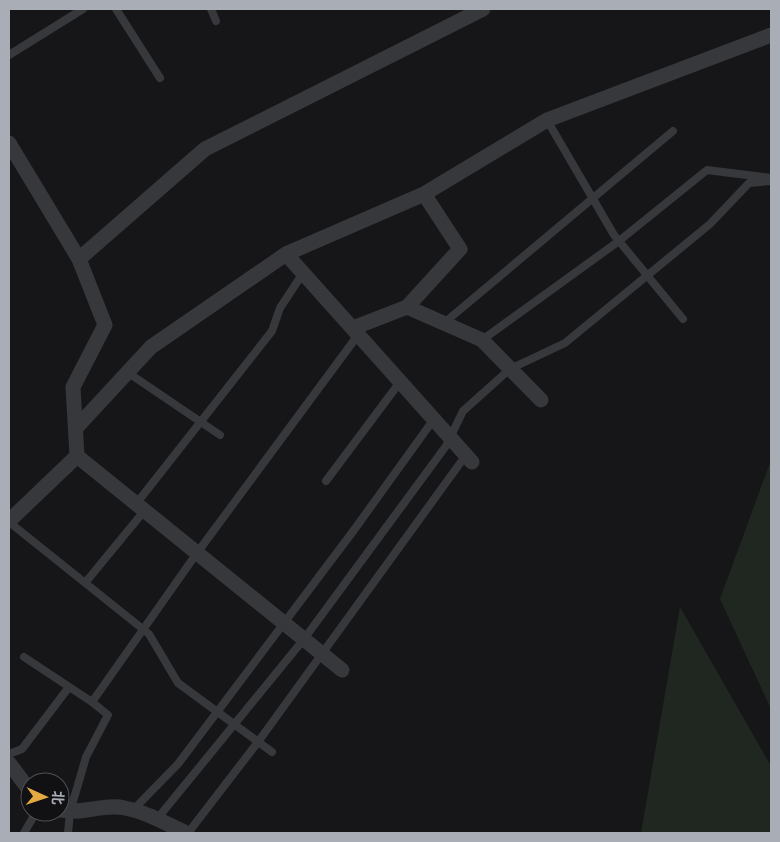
<svg xmlns="http://www.w3.org/2000/svg" width="780" height="842" viewBox="0 0 780 842" font-family="'Roboto Condensed','Noto Sans SC',sans-serif">
	<rect width="100%" height="100%" fill="#161618"/>
	<path fill="#202721" d="M771,460V709L720,599Z
		M680,607L771,766V833H641Z"/>
	<g fill="none" stroke-linecap="round" stroke-linejoin="round">
		<path stroke="#37383c" stroke-width="8" d="M116,9L160,78
			M211,9L216,21
			M9,55L83,9
			M547,120L614,235L683,319
			M444,323L673,131
			M482,340L619,241L707,170L771,178
			M127,372L220,435
			M326,481L400,382
			M136,504L272,331L280,308L303,273
			M9,522L149,634L178,683L272,752
			M85,583L145,510
			M24,657L92,702
			M9,754L22,749L69,687
			M133,810L178,764L354,530L434,419
			M157,819L304,639L446,446L463,411L510,369L565,343L710,224L749,183L771,181
			M24,833L36,812
			M68,833L70,812L86,757L108,715L92,702L197,553L358,335
			M188,833L258,742L466,455"/>
		<path stroke="#37383c" stroke-width="15" d="M9,143L79,259
			M286,254L472,462
			M407,307L482,340L541,400
			M353,328L407,307L460,249L424,194
			M76,428L151,347L286,254L424,194L547,120L771,35
			M77,456L342,670
			M9,521L77,456L73,387L105,325L79,259L205,149L483,9
			M9,763L30,791
			M60,810C82,815 104,803 125,808C146,812 167,824 186,833"/>
	</g>
	<rect width="780" height="842" fill="none" stroke="#a9adb6" stroke-width="20"/>
	<g transform="translate(45 797) rotate(93)"><circle r="24" fill="#111113" stroke="#4e4f54"/>
	<path d="M0-4L9 19L0 12L-9 19Z" fill="#e3aa43"/>
	<text y="-8" font-size="14" font-weight="bold" text-anchor="middle" fill="#a9adb6">北</text>
	</g>
</svg>
